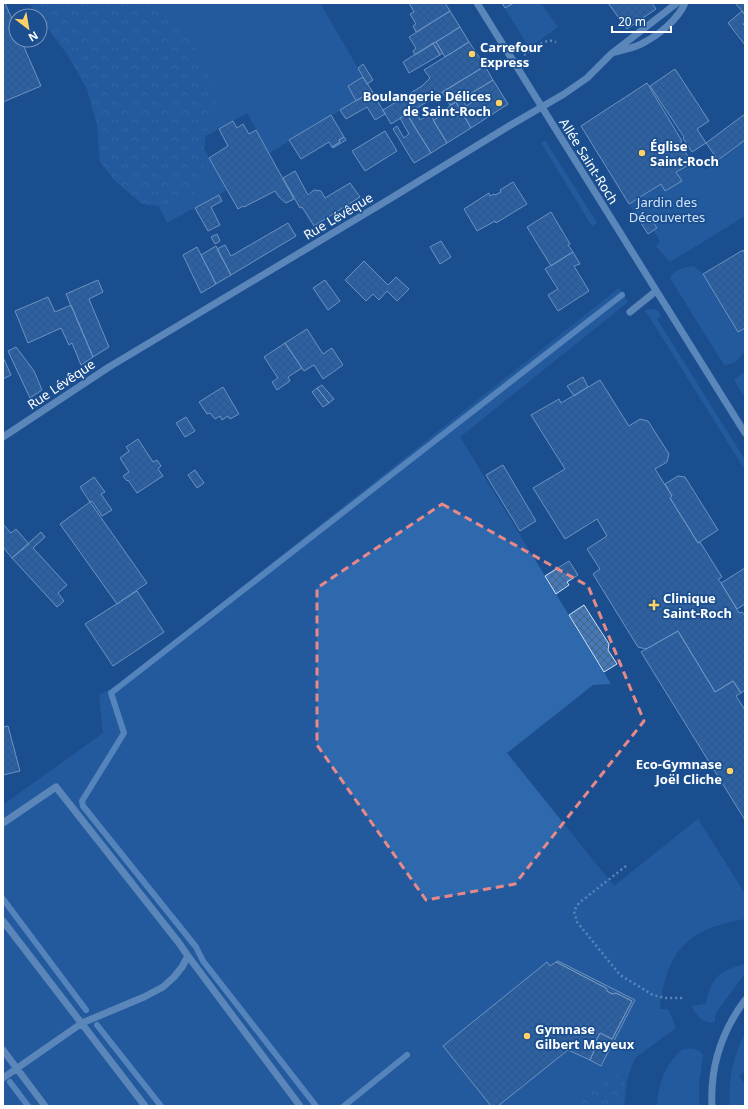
<svg xmlns="http://www.w3.org/2000/svg" width="748" height="1109" viewBox="0 0 748 1109" font-family="'Noto Sans',sans-serif">
	<defs>
		<pattern id="forest-crowns" width="20" height="18" patternUnits="userSpaceOnUse"><rect width="20" height="18" fill="#2e69ad"/><path d="M2 6a3 3 0 1 1 6 0M12 15a3 3 0 1 1 6 0" fill="none" stroke="#4d80b9"/></pattern>
		<pattern id="building-cross-hatch" width="8" height="8" patternUnits="userSpaceOnUse"><rect width="8" height="8" fill="#4478b7"/><path d="M0 0l8 8M0 8l8-8" fill="none" stroke="#486282"/></pattern>
	</defs>
	<rect width="100%" height="100%" fill="#1b4f8f"/>
	<path fill="#2e69ad" d="M60,3H320L363,77L348,86L356,101L269,153L247,113L199,140L227,190L167,223Z
		M514,3H541L558,27L529,48L505,8Z
		M545,140L597,223L592,226L541,143Z
		M745,140V216L670,262L656,246L660,241L653,230L657,228L650,218L641,223L629,204L661,184L666,191L681,181L676,172L697,159L705,170Z
		M693,266L699,270L703,274L738,332L745,328V352C735,359 740,364 724,365L670,278C674,270 684,267 693,266Z
		M619,288L628,302L460,437L611,684L593,685L507,753L614,886L698,819L745,894V919C687,929 666,951 660,1009H668L676,1028L635,1058L627,1080L624,1106H3V805L103,733L99,695L119,684Z
		M652,309L658,311L661,316L657,319L745,460V470L645,310Z
		M745,372V398L734,380Z
		M745,964V973L715,1014V1022C703,1024 696,1016 692,1006L706,1004C711,977 719,971 745,964Z
		M745,1033V1071L739,1076L745,1084V1104L742,1106H730C728,1080 733,1056 745,1033Z
		M683,1049C691,1048 698,1048 703,1055L699,1084V1106H657C658,1085 666,1062 683,1049Z"/>
	<path fill="url(#forest-crowns)" d="M29,3H151L187,31L211,77L217,110L206,133L203,156L204,168L203,183L193,195L168,207L142,204L114,180L100,162L97,125L87,89L67,54L40,18V16H38Z
		M618,1074C628,1082 624,1096 622,1106H576C582,1098 609,1077 618,1074Z"/>
	<g fill="none" stroke-linecap="round" stroke-linejoin="round">
		<path stroke="#9cc4f0" stroke-width="6" d="M3,899L86,1010
			M97,1025L161,1106
			M10,1082L28,1106
			M316,1106L203,961L196,947L83,806L82,801L124,733L111,693L622,295
			M344,1106L407,1055"/>
	</g>
	<path fill="url(#building-cross-hatch)" stroke="#cfe3fa" fill-rule="evenodd" d="M3,3H5L16,28V40H21L41,86L3,102Z
		M409,3H445L450,11L416,32L413,26L416,24L410,14L414,12Z
		M502,3H514L505,8Z
		M608,3H652L656,9L627,29Z
		M735,3H745V15L742,11Z
		M450,11L460,27L415,55L413,51L416,48L409,37Z
		M742,11L745,15V23L743,24L745,26V45L728,23Z
		M460,27L469,42L445,57L436,42Z
		M436,42L443,53L440,55L433,43Z
		M469,42L485,66L391,124L383,110L422,86L430,78L424,70Z
		M433,43L440,55L409,73L403,62Z
		M363,64L373,80L367,84L358,68Z
		M485,66L493,80L470,94L469,92L455,101L456,102L450,105L442,92Z
		M675,69L709,121L697,129L706,143L692,152L683,138L684,137L650,86Z
		M363,77L372,91L356,101L348,86Z
		M493,80L508,104L471,128L455,101L469,92L470,94ZM472,97L474,101L466,106L464,102Z
		M647,83L682,141L680,143L692,163L676,172L682,181L665,191L661,184L629,204L581,126Z
		M372,91L385,114L375,120L367,107L346,119L340,110Z
		M456,102L471,128L447,143L433,120L441,116L439,113Z
		M417,113L420,120L430,114L447,143L431,153L409,118Z
		M407,114L431,153L414,163L393,129L397,126L404,138L409,134L400,118Z
		M745,114V140L718,160L706,143Z
		M331,115L344,137L339,140L340,142L332,147L329,142L301,159L289,140Z
		M233,121L237,128L243,124L249,134L256,130L294,199L286,203L279,197L275,191L244,207L243,206L238,209L209,158L228,146L219,129Z
		M385,131L397,151L365,171L352,151Z
		M344,137L346,140L333,148L332,147L340,142L339,140Z
		M295,171L308,195L314,190L321,191L325,198L350,183L360,197L314,226L302,207L300,208L283,178Z
		M513,182L527,204L496,223L495,221L477,231L464,209L489,193L490,196L494,194L495,195L501,192L500,190Z
		M219,195L222,201L211,207L220,225L208,231L195,208Z
		M551,212L570,244L568,245L573,252L551,266L527,227Z
		M650,217L657,228L648,234L641,223Z
		M288,223L296,236L231,275L217,249L225,245L231,256Z
		M217,234L220,241L215,244L211,237Z
		M441,241L451,257L440,264L430,247Z
		M216,246L231,275L216,284L201,255Z
		M197,247L216,284L201,293L183,255Z
		M743,250L745,254V328L738,332L703,274Z
		M573,252L580,264L574,266L589,291L558,311L548,295L558,289L545,269Z
		M364,261L388,285L396,277L409,289L397,301L387,291L379,300L373,294L366,301L345,280Z
		M98,280L103,292L89,299L109,347L93,357L66,294Z
		M325,280L340,301L328,310L313,288Z
		M48,297L55,312L71,305L93,357L81,365L72,343L69,345L61,328L28,343L15,311Z
		M307,329L323,354L332,348L343,365L323,379L314,365L304,371L285,343Z
		M285,343L302,368L288,377L290,381L277,390L272,382L278,378L264,357Z
		M16,347L34,371L42,390L30,398L8,351Z
		M3,357L11,375L3,379Z
		M583,377L588,387L574,396L567,386Z
		M600,380L629,426L640,419L648,421L669,454L667,462L655,469L672,496L670,498L698,543L700,542L722,577L718,579L721,583L739,613L742,612L745,616V690L741,693L733,681L715,692L678,631L646,649L638,647L593,574L600,569L587,549L607,536L597,519L565,539L533,488L565,469L531,415L559,399L561,403Z
		M322,385L334,399L329,403L317,388Z
		M223,387L239,414L230,419L228,416L222,420L220,416L215,419L210,413L207,414L199,402Z
		M317,388L329,403L323,407L312,392Z
		M186,417L195,431L185,437L176,423Z
		M138,439L153,462L157,460L161,466L158,469L163,476L137,493L128,480L127,481L123,476L129,472L120,458L129,451L126,447Z
		M503,465L536,521L520,531L486,475Z
		M195,470L204,483L197,488L188,475Z
		M678,476L685,477L718,530L698,543L670,498L672,496L665,484Z
		M94,477L105,492L101,494L112,510L102,516L92,501L90,502L80,487Z
		M90,502L147,583L117,604L60,524Z
		M3,524L11,533L16,529L29,544L12,558L3,547Z
		M41,532L45,537L33,548L67,585L58,593L64,601L57,607L12,558Z
		M569,561L578,575L567,582L569,585L556,594L545,576Z
		M745,568V604L737,609L721,583Z
		M137,591L164,632L113,666L85,624Z
		M584,605L609,644L608,650L617,664L604,672L569,615Z
		M678,631L715,692L733,681L741,693L736,696L745,710V820L641,652Z
		M8,726L20,771L3,775V727Z
		M558,961L635,1000L601,1066L590,1060L597,1044L595,1043L600,1033L612,1039L632,1001L616,993L612,994L607,991L606,988L556,962Z
		M547,962L550,966L556,962L606,988L607,991L612,994L616,993L632,1001L612,1039L600,1033L595,1043L597,1044L590,1060L568,1050L498,1106H491L443,1046Z"/>
	<g fill="none" stroke-linecap="round" stroke-linejoin="round">
		<path stroke="#a9c9ee" stroke-width="2.5" stroke-dasharray="2 3" stroke-linecap="butt" d="M524,55C534,49 545,37 556,42
			M626,866L579,903L574,911L577,922L620,975L653,995L665,998H683"/>
		<path stroke="#a9c9ee" stroke-width="7" d="M477,3L745,433
			M616,52C625,49 635,48 643,43C659,35 678,19 685,3
			M630,312L656,291
			M3,437L109,367L388,200L509,126L564,94L587,78L611,54L677,3
			M3,823L56,787L179,943L188,956L300,1106
			M3,921L145,1106
			M3,1050L45,1106
			M3,1078L82,1023L144,997L163,987L174,977L182,967L188,956
			M712,1106C710,1067 722,1031 745,1000"/>
	</g>
	<path d="M0 0H748V1109H0ZM442,504L588,586L644,721L515,884L426,900L317,745V588Z" fill="#1b4f8f" fill-opacity=".55" fill-rule="evenodd"/>
	<path fill="none" stroke="#e88989" stroke-width="3" stroke-dasharray="8 5" stroke-linejoin="round" d="M442,504L588,586L644,721L515,884L426,900L317,745V588Z"/>
	<g fill="#ffd166" stroke="#1b4f8f" stroke-width="1.5">
		<circle cx="472" cy="54" r="4"/>
		<circle cx="499" cy="103" r="4"/>
		<circle cx="642" cy="153" r="4"/>
		<path d="M652 599h4v4h4v4h-4v4h-4v-4h-4v-4h4z"/>
		<circle cx="730" cy="771" r="4"/>
		<circle cx="527" cy="1036" r="4"/>
	</g>
	<g text-anchor="middle" dominant-baseline="central" stroke-width="3.5" stroke-linejoin="round" paint-order="stroke">
		<g font-size="13" font-weight="bold" fill="#fff" stroke="#1b4f8f" text-anchor="start">
			<text x="480" y="47">Carrefour<tspan x="480" dy="15">Express</tspan></text>
			<text x="491" y="96" text-anchor="end">Boulangerie Délices<tspan x="491" dy="15">de Saint-Roch</tspan></text>
			<text x="650" y="146">Église<tspan x="650" dy="15">Saint-Roch</tspan></text>
			<text x="663" y="598">Clinique<tspan x="663" dy="15">Saint-Roch</tspan></text>
			<text x="722" y="764" text-anchor="end">Eco-Gymnase<tspan x="722" dy="15">Joël Cliche</tspan></text>
			<text x="535" y="1029">Gymnase<tspan x="535" dy="15">Gilbert Mayeux</tspan></text>
		</g>
		<g font-size="13" fill="#fff" stroke="#1b4f8f">
			<text transform="translate(589 161) rotate(58)">Allée Saint-Roch</text>
			<text transform="translate(338 216) rotate(-31)">Rue Lévêque</text>
			<text transform="translate(61 384) rotate(-34)">Rue Lévêque</text>
		</g>
		<g font-size="13" fill="#cfe3fa" stroke="#1b4f8f">
			<text x="667" y="202">Jardin des<tspan x="667" dy="15">Découvertes</tspan></text>
		</g>
	</g>
	<rect width="748" height="1109" fill="none" stroke="#ffffff" stroke-width="8"/>
	<g transform="translate(28 28) rotate(149)"><circle r="19" fill="#1b4f8f" stroke="#7695bc"/>
	<path d="M0-3L7 15L0 10L-7 15Z" fill="#ffd166"/>
	<text y="-6" font-size="11" font-weight="bold" text-anchor="middle" fill="#ffffff">N</text>
	</g>
	<path d="M612 26v6h59v-6" fill="none" stroke="#ffffff" stroke-width="2"/>
	<text x="618" y="26" font-size="12" fill="#ffffff" stroke="#1b4f8f" stroke-width="3" paint-order="stroke">20 m</text>
</svg>
